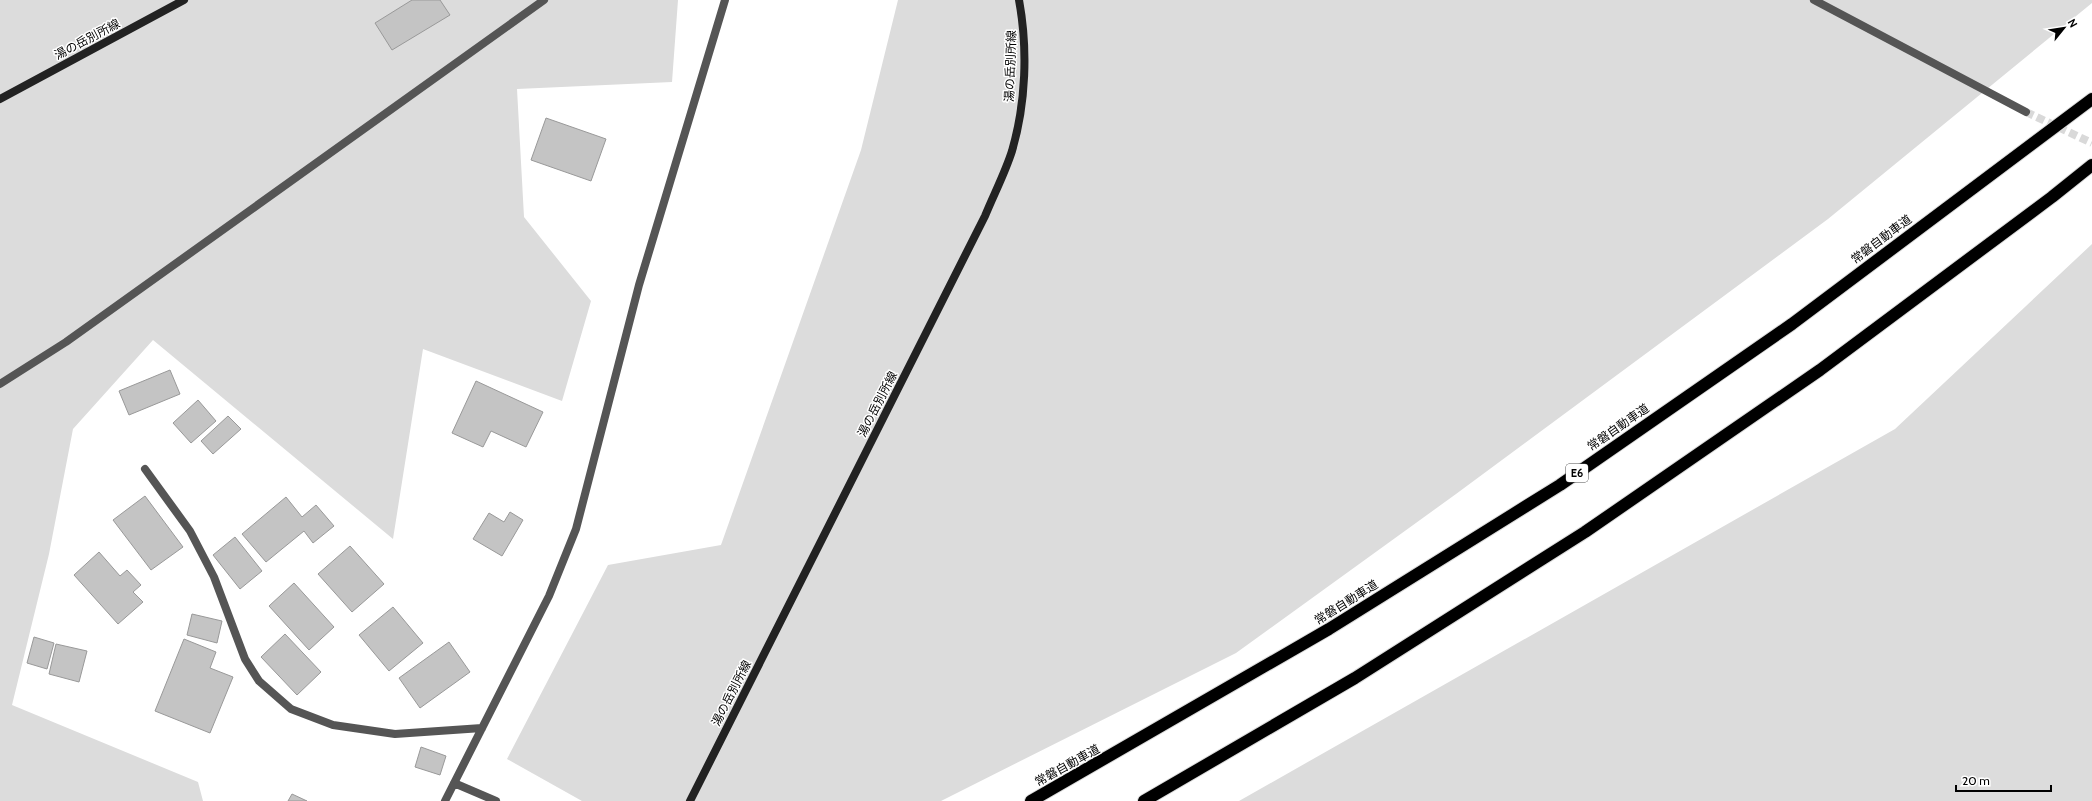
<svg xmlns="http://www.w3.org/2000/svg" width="2092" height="801" viewBox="0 0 2092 801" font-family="Cabin,'Noto Sans JP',sans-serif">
	<rect width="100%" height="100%" fill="#fff"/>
	<path fill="#dcdcdc" d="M0,0H678L672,82L517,89L524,217L591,301L562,401L423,349L393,539L153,340L73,429L49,554L12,705L198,782L203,801H0Z
		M898,0H2092V3L1828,219L1456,494L1236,653L941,801H582L507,759L608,565L721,545L861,150Z
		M2092,244V801H1239L1895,429Z"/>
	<path fill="#c4c4c4" stroke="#999" d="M412,0H440L450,15L392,50L375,23Z
		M546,118L606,139L591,181L531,160Z
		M170,370L180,394L129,415L119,391Z
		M476,381L543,412L526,447L491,431L483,447L452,433Z
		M198,400L216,421L191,443L173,423Z
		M228,416L241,429L213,454L201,441Z
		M145,496L183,547L151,570L113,520Z
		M286,497L302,517L316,505L334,526L313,543L304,531L266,562L242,534Z
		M510,512L523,520L502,556L473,539L489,513L504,522Z
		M235,537L262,571L240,589L213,555Z
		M350,546L384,584L352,612L318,574Z
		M99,552L120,576L127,570L141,585L133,592L143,602L118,624L74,575Z
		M294,583L334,627L309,650L269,606Z
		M393,607L423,643L389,671L359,635Z
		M192,614L222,621L217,643L187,635Z
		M285,634L321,672L297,695L261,657Z
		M34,637L54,643L47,669L27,663Z
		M184,639L216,652L210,668L233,677L210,733L155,711Z
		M449,642L470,672L420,708L399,678Z
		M56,644L87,651L79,682L49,674Z
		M421,747L446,756L440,775L415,767Z
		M292,794L307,801H288Z"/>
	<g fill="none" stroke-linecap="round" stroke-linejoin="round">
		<path stroke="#d9d9d9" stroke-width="8" stroke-dasharray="8 4" stroke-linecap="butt" d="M2026,112L2092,143"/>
		<g stroke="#dbdbdb" stroke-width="14">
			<path id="motorway" d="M1031,801L1329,629L1560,485L1792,324L2092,99
				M1144,801L1355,678L1585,532L1820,370L2052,197L2092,165"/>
		</g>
		<path stroke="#555" stroke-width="8" d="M1814,0L2026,112
			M0,384L66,342L544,0
			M145,469L190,531L214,577L245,659L259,681L291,709L333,725L395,734L482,728
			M454,783L496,801
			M445,801L549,596L576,529L639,285L725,0"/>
		<path stroke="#222" stroke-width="8" d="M0,99L184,0
			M690,801L985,216C994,194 1005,173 1012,151C1026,103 1028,49 1019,0"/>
		<use href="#motorway" stroke="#000" stroke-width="12"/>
	</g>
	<g text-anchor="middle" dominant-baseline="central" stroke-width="3" stroke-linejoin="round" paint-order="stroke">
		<rect fill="#fff" stroke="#4c4c4c" stroke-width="1" x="1566" y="464" width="22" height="18" rx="3"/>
		<g font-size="11" font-weight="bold" fill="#000">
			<text x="1577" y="473">E6</text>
		</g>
		<g font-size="12" fill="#000" stroke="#fff">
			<text transform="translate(87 39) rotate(-28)">湯の岳別所線</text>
			<text transform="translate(1010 66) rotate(-88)">湯の岳別所線</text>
			<text transform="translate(1881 239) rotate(-37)">常磐自動車道</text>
			<text transform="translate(877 404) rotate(-63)">湯の岳別所線</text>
			<text transform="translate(1618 427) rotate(-35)">常磐自動車道</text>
			<text transform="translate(1346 602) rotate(-32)">常磐自動車道</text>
			<text transform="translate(731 693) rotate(-63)">湯の岳別所線</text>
			<text transform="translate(1067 765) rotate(-29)">常磐自動車道</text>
		</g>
	</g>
	<g transform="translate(2064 28) rotate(60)" stroke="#ffffff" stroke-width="3" paint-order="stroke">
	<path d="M0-3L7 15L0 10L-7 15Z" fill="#000000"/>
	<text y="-6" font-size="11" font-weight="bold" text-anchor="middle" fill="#000000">N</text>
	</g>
	<path d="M1956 785v6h95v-6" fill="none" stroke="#000000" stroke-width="2"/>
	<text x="1962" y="785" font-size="12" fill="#000000" stroke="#ffffff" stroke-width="3" paint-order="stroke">20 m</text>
</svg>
